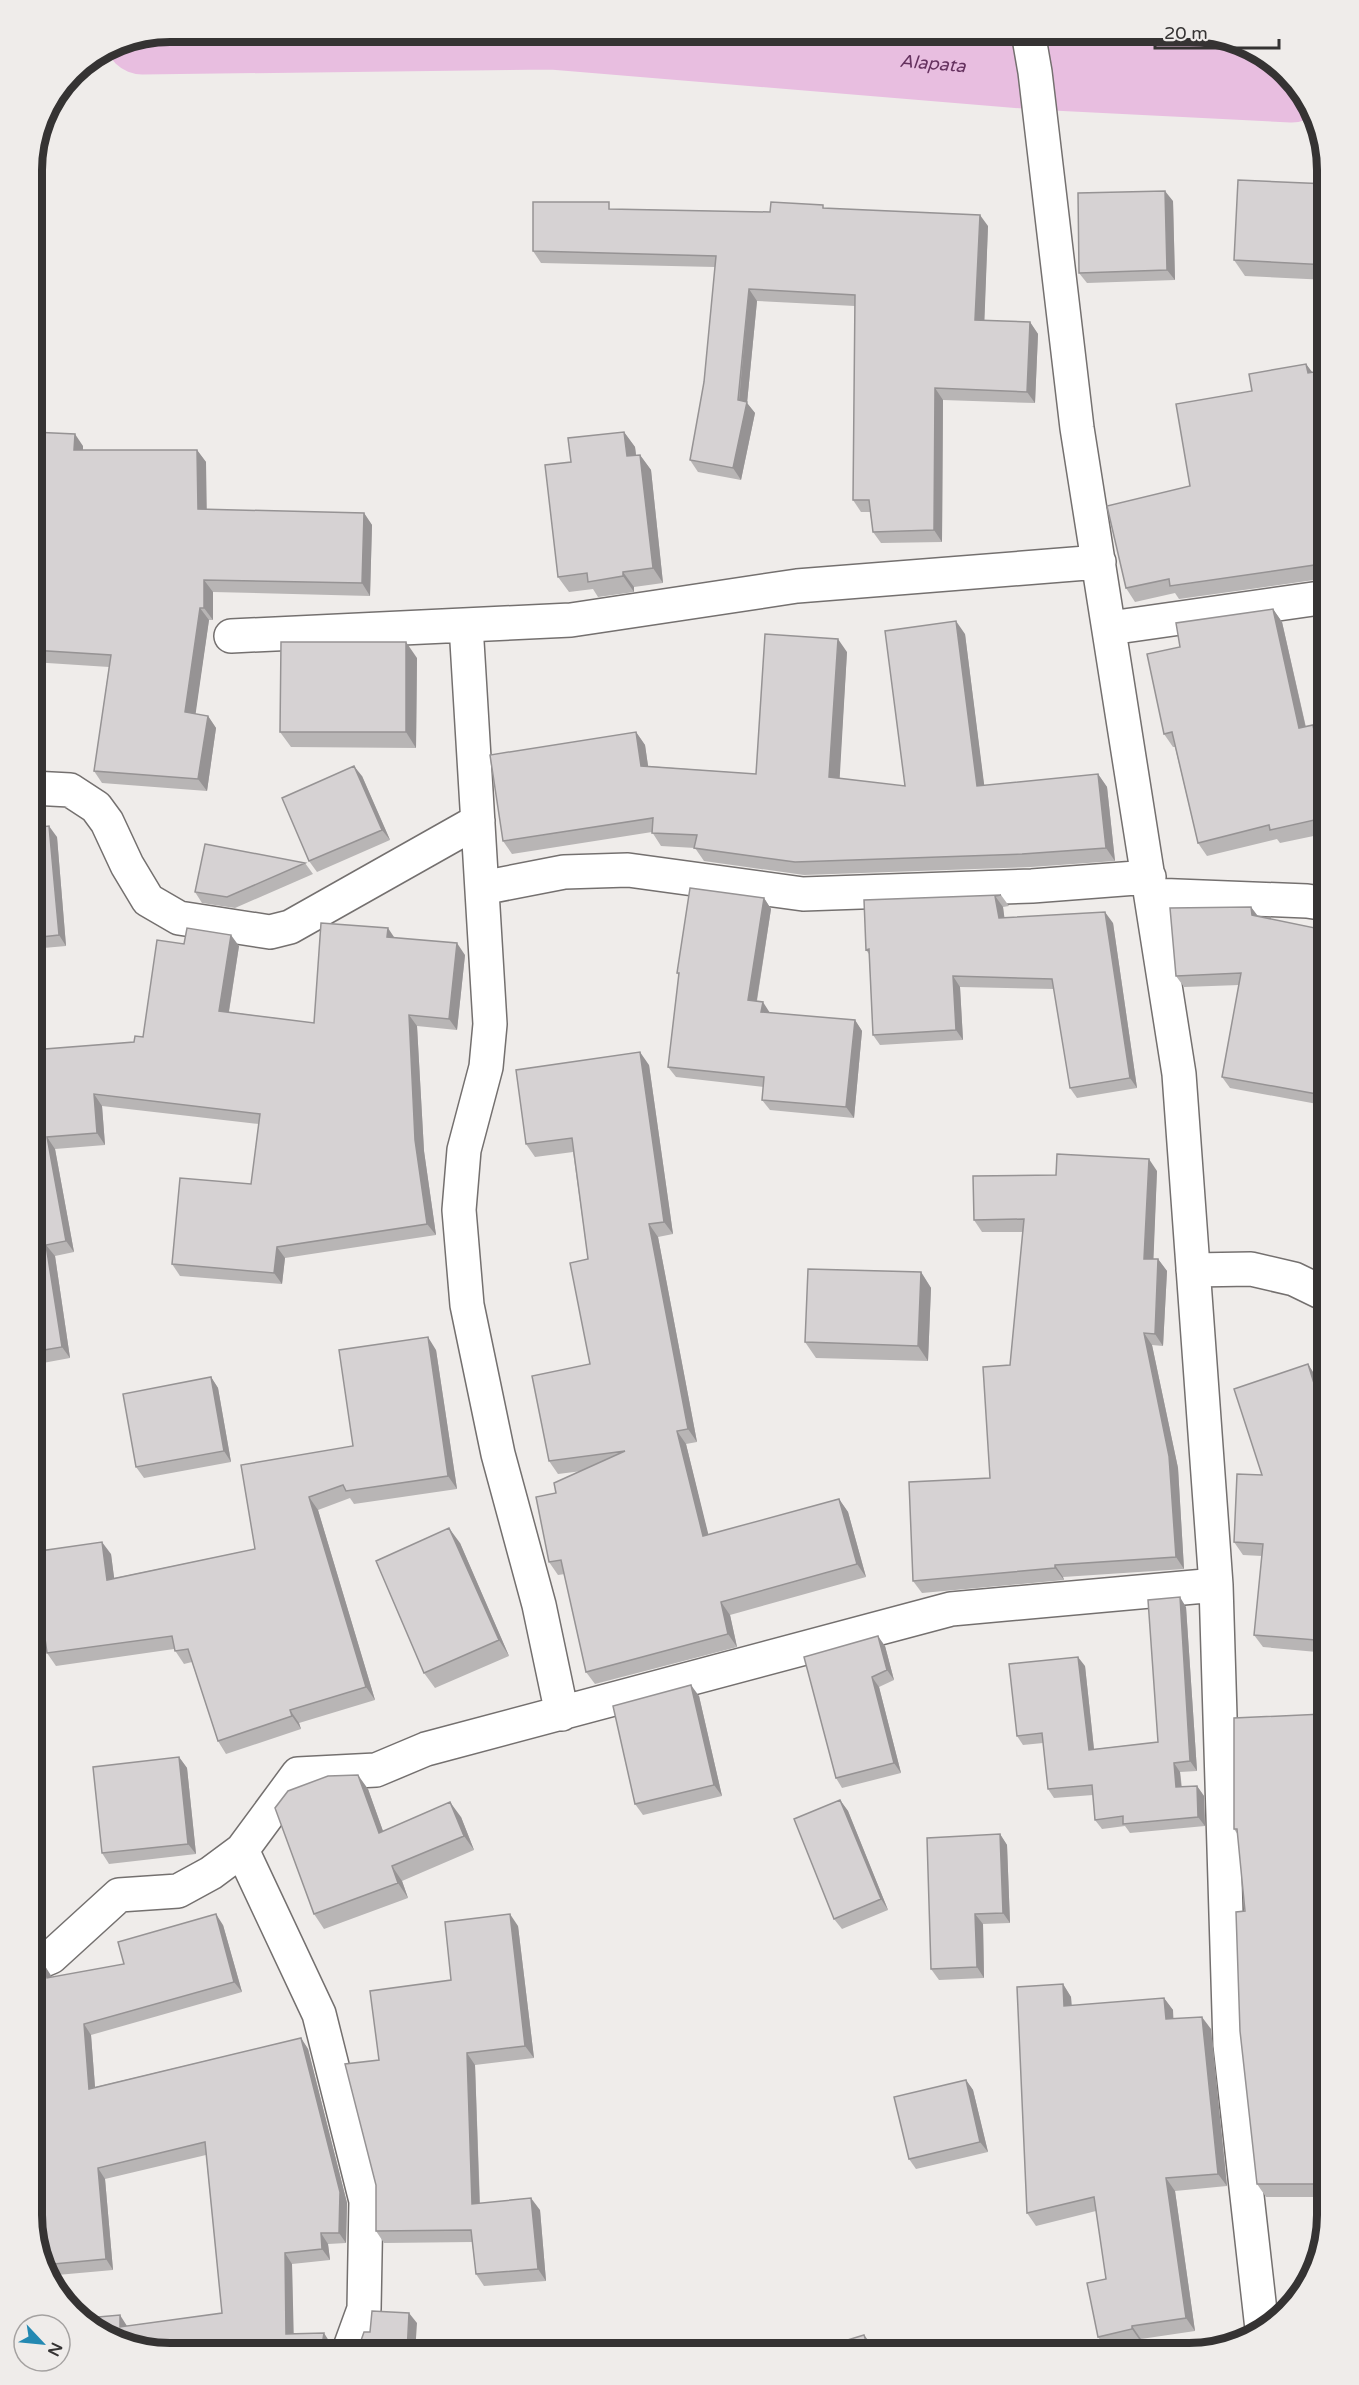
<svg xmlns="http://www.w3.org/2000/svg" width="1359" height="2385" viewBox="0 0 1359 2385" font-family="'Varela Round',sans-serif">
	<rect width="100%" height="100%" fill="#efecea"/>
	<g fill="none" stroke-linecap="round" stroke-linejoin="round">
		<path stroke="#e8bee0" stroke-width="75" id="s1" d="M142,37L550,32L1035,72L1292,85"/>
		<g stroke="#74706f" stroke-width="36">
			<path id="minor" d="M1028,32L1035,72L1077,428L1179,1074L1216,1585L1230,2045L1262,2329
				M466,625L490,1024L486,1067L464,1150L459,1210L467,1305L498,1454L539,1605L562,1714
				M1110,628L1327,597
				M231,636L571,620L797,586L1099,562
				M32,788L70,790L96,807L107,822L127,865L148,900L179,918L270,932L290,927L478,821
				M482,888L564,872L628,870L803,894L1032,886L1149,877
				M1152,895L1307,901L1327,904
				M1193,1270L1251,1269L1294,1279L1327,1295
				M242,1850L319,2014L366,2201L364,2309L348,2353
				M32,1965L51,1957L119,1895L178,1891L211,1873L242,1850L298,1774L376,1770L426,1749L951,1609L1216,1585"/>
		</g>
		<use href="#minor" stroke="#fff" stroke-width="33"/>
	</g>
	<path fill="#b8b5b5" d="M1328,184V280L1245,276L1234,260Z
		M1173,201L1175,280L1087,283L1079,273Z
		M826,208L988,226L984,321L1030,322L1038,334L1035,403L943,400L942,542L881,543L873,532L870,512H861L853,500L855,306L757,301L747,403L755,413L741,480L698,472L690,460L704,382L715,267L541,263L533,251L613,209L770,212Z
		M1306,364L1312,373L1328,370V578L1179,599L1175,593L1135,602L1126,588L1190,486L1252,391Z
		M32,432L83,446V450H197L206,462V510L364,513L372,525L370,596L213,592V620H209L195,714L208,716L216,728L207,791L102,783L94,771L109,667L32,662Z
		M624,432L635,447L636,455H640L651,470L663,583L634,587V592L598,597L593,589L569,592L558,577L571,462Z
		M1273,609L1282,622L1306,727L1313,725L1322,739L1327,763L1328,833L1280,843L1277,839L1207,856L1198,843L1175,747H1173L1164,734L1180,647Z
		M965,634L984,786L1098,774L1107,787L1115,861L1031,867L804,875L704,861L695,848L661,846L652,832L512,854L503,841L636,732L645,745L648,766L756,774L847,652L839,779L905,786Z
		M417,658L416,748L291,747L280,732Z
		M362,776L390,840L317,872L309,861Z
		M32,828L57,837L66,946L32,949Z
		M305,863L313,874L235,908L202,903L195,892Z
		M1001,895L1009,906L1003,907L1004,918L1113,923L1137,1088L1077,1098L1070,1088L1054,989L960,987L963,1040L880,1045L873,1035L869,954L866,950L864,900Z
		M764,898L771,909L757,1001L770,1013L855,1020L862,1031L854,1118L770,1110L762,1100L764,1087L676,1077L668,1067L679,976L677,973Z
		M1251,907L1258,916L1328,940V1106L1230,1088L1222,1077L1239,985L1184,987L1176,976Z
		M395,938L465,955L457,1030L417,1026L424,1151L436,1235L285,1258L282,1284L180,1276L172,1264L251,1184L259,1124L102,1106L105,1145L55,1149L74,1252L55,1256L70,1358L32,1365V1050L134,1042L143,1037L184,944L239,946L229,1012L314,1023Z
		M649,1065L673,1234L658,1237L697,1442L686,1444L708,1535L839,1499L848,1512L866,1577L730,1615L737,1647L595,1684L586,1672L565,1574L558,1575L549,1562L556,1493L582,1471L558,1474L549,1461L590,1364L588,1259L573,1152L535,1157L526,1144Z
		M1157,1171L1153,1259H1158L1167,1271L1163,1346L1152,1345L1178,1468L1184,1569L1063,1577L1064,1580L922,1593L913,1581L990,1478L1010,1365L1023,1232H982L974,1220L1056,1175Z
		M921,1272L931,1288L928,1361L816,1358L805,1342Z
		M436,1350L457,1489L354,1504L350,1498L318,1510L375,1700L299,1723L301,1729L226,1754L218,1741L192,1662L184,1664L174,1649L56,1666L47,1653L111,1554L114,1578L255,1549L353,1446Z
		M1308,1364L1316,1377L1322,1396H1328V1653L1263,1647L1254,1635L1262,1556L1243,1555L1234,1542Z
		M211,1377L218,1388L231,1462L144,1478L136,1467Z
		M460,1543L509,1656L435,1688L424,1673Z
		M1186,1607L1197,1771L1180,1772L1182,1787L1197,1786L1204,1796L1205,1826L1130,1833L1125,1826L1102,1829L1095,1820L1093,1795L1054,1798L1048,1789L1043,1743L1023,1745L1017,1736L1085,1666L1094,1749L1158,1742Z
		M885,1646L894,1680L879,1687L901,1773L842,1788L836,1778L804,1657Z
		M699,1696L722,1796L643,1815L635,1804Z
		M1323,1714L1328,1720V2197H1266L1257,2184L1245,1911L1238,1835L1234,1829Z
		M179,1757L187,1768L196,1854L109,1864L102,1853Z
		M368,1789L383,1831L461,1817L474,1850L402,1881L408,1898L324,1929L314,1914Z
		M840,1800L848,1811L888,1910L842,1929L834,1919Z
		M1000,1834L1007,1845L1010,1923L983,1924L984,1978L939,1980L931,1969Z
		M32,1865L35,1869L46,1937L32,1945Z
		M223,1925L242,1992L91,2035L95,2087L301,2038L308,2049L347,2203L346,2243L328,2244L330,2260L292,2264L293,2334L331,2344L330,2353H161L127,2326L222,2313L206,2155L105,2179L113,2270L46,2276L32,2216L52,1977L124,1964Z
		M518,1926L534,2058L475,2065L480,2203L540,2210L546,2281L484,2286L476,2274L472,2242L384,2243L376,2231L379,2060L451,1980Z
		M1063,1984L1071,1997L1072,2006L1164,1998L1173,2010V2018L1211,2029L1227,2186L1175,2191L1195,2331L1141,2339V2342L1107,2349L1098,2337L1106,2279L1096,2211L1036,2226L1027,2213Z
		M966,2080L973,2090L988,2152L916,2169L909,2159Z"/>
	<path fill="#969394" d="M1165,191L1173,201L1175,280L1167,270Z
		M980,215L988,226L984,332L975,320Z
		M749,289L757,301L747,403L755,413L741,480L733,468Z
		M1030,322L1038,334L1035,403L1027,392Z
		M1306,364L1316,377L1308,373Z
		M935,388L943,400L942,542L934,530Z
		M624,432L635,447L638,471L627,456Z
		M75,434L83,446V463L74,450Z
		M197,450L206,462L207,522L198,509Z
		M640,455L651,470L663,583L653,568Z
		M364,513L372,525L370,596L362,583Z
		M623,572L634,587V592L623,576Z
		M204,580L213,592V620L204,608Z
		M200,608L209,620L194,725L185,712Z
		M1273,609L1282,622L1309,742L1299,728Z
		M956,621L965,634L986,799L977,786Z
		M838,639L847,652L839,790L829,777Z
		M406,642L417,658L416,748L406,732Z
		M208,716L216,728L207,791L198,779Z
		M1313,725L1322,739L1328,764L1321,765Z
		M636,732L645,745L650,779L641,766Z
		M354,766L362,776L390,840L382,830Z
		M1098,774L1107,787L1115,861L1106,848Z
		M49,826L57,837L66,946L59,935Z
		M995,896L1003,907L1006,929L999,918Z
		M764,898L771,909L755,1011L748,1000Z
		M1251,907L1259,918L1252,915Z
		M1105,912L1113,923L1137,1088L1130,1078Z
		M388,928L396,940L387,937Z
		M1320,929L1328,940V968L1322,960Z
		M231,935L239,946L227,1023L219,1011Z
		M457,943L465,955L457,1030L449,1019Z
		M953,976L960,987L963,1040L956,1030Z
		M763,1002L770,1013L761,1012Z
		M409,1015L417,1026L424,1151L436,1235L427,1224L415,1140Z
		M855,1020L862,1031L854,1118L846,1107Z
		M640,1052L649,1065L673,1234L664,1222Z
		M94,1094L102,1106L105,1145L97,1133Z
		M47,1137L55,1149L74,1252L66,1241Z
		M1149,1159L1157,1171L1153,1271L1144,1259Z
		M649,1224L658,1237L697,1442L688,1429Z
		M46,1245L55,1256L70,1358L62,1347Z
		M277,1247L285,1258L282,1284L274,1273Z
		M1158,1259L1167,1271L1163,1346L1155,1334Z
		M921,1272L931,1288L928,1361L918,1346Z
		M1144,1333L1152,1345L1178,1468L1184,1569L1176,1557Z
		M428,1337L436,1350L457,1489L448,1476Z
		M1308,1364L1316,1377L1327,1408L1318,1396Z
		M211,1377L218,1388L231,1462L224,1451Z
		M677,1431L686,1444L712,1549L703,1536Z
		M309,1497L318,1510L375,1700L366,1687Z
		M839,1499L848,1512L866,1577L857,1564Z
		M449,1528L460,1543L509,1656L499,1640Z
		M1328,1530V1572L1326,1569Z
		M102,1542L111,1554L116,1592L107,1580Z
		M1055,1565L1063,1577L1064,1580L1055,1568Z
		M1180,1597L1186,1607L1197,1771L1190,1761Z
		M721,1602L730,1615L737,1647L728,1634Z
		M878,1636L885,1646L894,1680L887,1670Z
		M1078,1657L1085,1666L1095,1759L1089,1750Z
		M872,1677L879,1687L901,1773L894,1763Z
		M691,1685L699,1696L722,1796L714,1785Z
		M290,1710L299,1723L301,1729L292,1716Z
		M1323,1714L1328,1720V1781L1326,1779Z
		M179,1757L187,1768L196,1854L188,1844Z
		M1174,1763L1180,1772L1182,1796L1176,1787Z
		M358,1775L368,1789L389,1848L379,1833Z
		M1197,1786L1204,1796L1205,1826L1198,1817Z
		M840,1800L848,1811L888,1910L881,1899Z
		M450,1802L461,1817L474,1850L464,1836Z
		M1000,1834L1007,1845L1010,1923L1003,1913Z
		M32,1865L35,1869L46,1937L38,1926L32,1886Z
		M392,1866L402,1881L408,1898L398,1883Z
		M216,1914L223,1925L242,1992L234,1982Z
		M510,1914L518,1926L534,2058L525,2046Z
		M975,1914L983,1924L984,1978L977,1967Z
		M45,1966L52,1977L47,1978Z
		M1063,1984L1071,1997L1072,2019L1064,2006Z
		M1164,1998L1173,2010L1174,2031L1166,2019Z
		M1202,2017L1211,2029L1227,2186L1218,2174Z
		M84,2024L91,2035L96,2100L89,2089Z
		M301,2038L308,2049L347,2203L346,2243L339,2233Z
		M467,2053L475,2065L480,2215L472,2204Z
		M966,2080L973,2090L988,2152L980,2142Z
		M98,2168L105,2179L113,2270L106,2259Z
		M1166,2178L1175,2191L1195,2331L1186,2318Z
		M531,2198L540,2210L546,2281L538,2269Z
		M321,2233L328,2244L330,2260L322,2249Z
		M285,2253L292,2264L294,2345L286,2334Z
		M409,2313L417,2323L415,2353H407Z
		M120,2315L127,2326L120,2327Z
		M1132,2326L1141,2339V2342L1132,2329Z
		M324,2333L331,2344L330,2353H326L322,2345Z
		M864,2335L868,2340L872,2353H870Z
		M476,2345L482,2353H476Z"/>
	<path fill="#d6d2d3" stroke="#969394" stroke-width="1.5" d="M1238,180L1328,184V265L1234,260Z
		M1165,191L1167,270L1079,273L1078,193Z
		M533,202H609V209L770,212L771,202L823,205V208L980,215L975,320L1030,322L1027,392L935,388L934,530L873,532L869,500H853L855,295L749,289L738,400L747,402L733,468L690,460L704,382L716,256L533,251Z
		M1306,364L1308,373L1328,370V563L1170,586L1169,579L1126,588L1107,506L1190,486L1176,404L1252,391L1249,374Z
		M32,432L75,434L74,450H197L198,509L364,513L362,583L204,580V608H200L185,712L208,716L198,779L94,771L111,655L32,650Z
		M624,432L627,456L640,455L653,568L623,572V576L588,582L587,573L558,577L545,465L571,462L568,438Z
		M1273,609L1299,728L1313,725L1321,765L1328,763V817L1270,830L1269,825L1198,843L1172,732L1164,734L1147,654L1180,647L1176,623Z
		M956,621L977,786L1098,774L1106,848L1022,854L795,862L694,848L697,835L652,833L653,818L503,841L490,755L636,732L641,766L756,774L765,634L838,639L829,777L905,786L885,631Z
		M281,642H406V732H280Z
		M354,766L382,830L309,861L282,798Z
		M49,826L59,935L32,938V828Z
		M205,844L305,863L227,897L195,892Z
		M690,888L764,898L748,1000L763,1002L761,1012L855,1020L846,1107L762,1100L764,1077L668,1067L679,973H677Z
		M1001,895L995,896L999,918L1105,912L1130,1078L1070,1088L1052,979L953,976L956,1030L873,1035L869,949L866,950L864,900Z
		M1251,907L1252,915L1320,929L1322,960H1328V1096L1222,1077L1241,973L1176,976L1170,908Z
		M321,923L388,928L387,937L457,943L449,1019L409,1015L415,1140L427,1224L277,1247L274,1273L172,1264L180,1178L251,1184L260,1114L94,1094L97,1133L47,1137L66,1241L46,1245L62,1347L32,1352V1050L134,1042L135,1036L143,1037L157,940L184,944L187,928L231,935L219,1011L314,1023Z
		M640,1052L664,1222L649,1224L688,1429L677,1431L703,1536L839,1499L857,1564L721,1602L728,1634L586,1672L561,1560L549,1562L536,1497L556,1493L554,1483L625,1451L549,1461L532,1376L590,1364L570,1263L588,1259L572,1138L526,1144L516,1070Z
		M1057,1154L1149,1159L1144,1259H1158L1155,1334L1144,1333L1169,1456L1176,1557L1055,1565V1568L913,1581L909,1482L990,1478L983,1367L1010,1365L1024,1219L974,1220L973,1176L1056,1175Z
		M808,1269L921,1272L918,1346L805,1342Z
		M428,1337L448,1476L346,1491L343,1485L309,1497L366,1687L290,1710L292,1716L218,1741L188,1649L175,1651L172,1636L47,1653L33,1552L102,1542L107,1580L255,1549L241,1465L353,1446L339,1350Z
		M1308,1364L1318,1396H1328V1530L1326,1569L1328,1570V1641L1254,1635L1263,1544L1234,1542L1237,1474L1262,1475L1234,1389Z
		M211,1377L224,1451L136,1467L123,1394Z
		M449,1528L499,1640L424,1673L376,1561Z
		M1180,1597L1190,1761L1174,1763L1176,1787L1197,1786L1198,1817L1123,1824V1816L1095,1820L1092,1785L1048,1789L1042,1733L1017,1736L1009,1664L1078,1657L1089,1750L1158,1742L1148,1600Z
		M878,1636L887,1670L872,1677L894,1763L836,1778L804,1657Z
		M691,1685L714,1785L635,1804L613,1706Z
		M1323,1714L1326,1779H1328V2184H1257L1240,2031L1236,1912L1245,1911L1237,1829H1234V1718Z
		M179,1757L188,1844L102,1853L93,1767Z
		M358,1775L379,1833L450,1802L464,1836L392,1866L398,1883L314,1914L275,1808L288,1791L328,1776Z
		M840,1800L881,1899L834,1919L794,1819Z
		M1000,1834L1003,1913L975,1914L977,1967L931,1969L927,1838Z
		M32,1886L38,1926L32,1930Z
		M216,1914L234,1982L84,2024L89,2089L301,2038L340,2192L339,2233H321L322,2249L285,2253L286,2334L324,2333L322,2345L326,2353H229V2344L161,2353L93,2330L87,2324V2318L120,2315V2327L222,2313L205,2142L98,2168L106,2259L43,2265L32,2216V1970L45,1966L47,1978L124,1964L118,1942Z
		M510,1914L525,2046L467,2053L472,2204L531,2198L538,2269L476,2274L471,2230L376,2231V2185L345,2064L379,2060L370,1991L451,1980L445,1922Z
		M1063,1984L1064,2006L1164,1998L1166,2019L1202,2017L1218,2174L1166,2178L1186,2318L1132,2326V2329L1098,2337L1087,2283L1106,2279L1094,2197L1027,2213L1017,1987Z
		M966,2080L980,2142L909,2159L894,2097Z
		M372,2311L409,2313L407,2353L476,2345V2353H355L358,2349L364,2332H370Z
		M864,2335L870,2353H830L828,2346Z"/>
	<g text-anchor="middle" dominant-baseline="central" stroke-width="5" stroke-linejoin="round" paint-order="stroke">
		<g font-size="18" font-style="italic" fill="#65325f" stroke="#efecea">
			<text stroke="none"><textPath href="#s1" startOffset="792">Alapata</textPath></text>
		</g>
	</g>
	<path d="M0 0H1359V2385H0ZM170 42H1189A128 128 0 0 1 1317 170V2215A128 128 0 0 1 1189 2343H170A128 128 0 0 1 42 2215V170A128 128 0 0 1 170 42Z" fill="#efecea" fill-rule="evenodd"/>
	<path fill="none" stroke="#353333" stroke-width="8" d="M170 42H1189A128 128 0 0 1 1317 170V2215A128 128 0 0 1 1189 2343H170A128 128 0 0 1 42 2215V170A128 128 0 0 1 170 42Z"/>
	<g transform="translate(42 2343) rotate(116)"><circle r="28" fill="#efecea" stroke="#a5a2a1" stroke-width="1.5"/>
	<path d="M0-4.5L10 22L0 15L-10 22Z" fill="#2489b2"/>
	<text y="-9" font-size="16" font-weight="bold" text-anchor="middle" fill="#353333">N</text>
	</g>
	<path d="M1155 39v9h124v-9" fill="none" stroke="#353333" stroke-width="3"/>
	<text x="1164" y="39" font-size="18" fill="#353333" stroke="#efecea" stroke-width="4.5" paint-order="stroke">20 m</text>
</svg>
